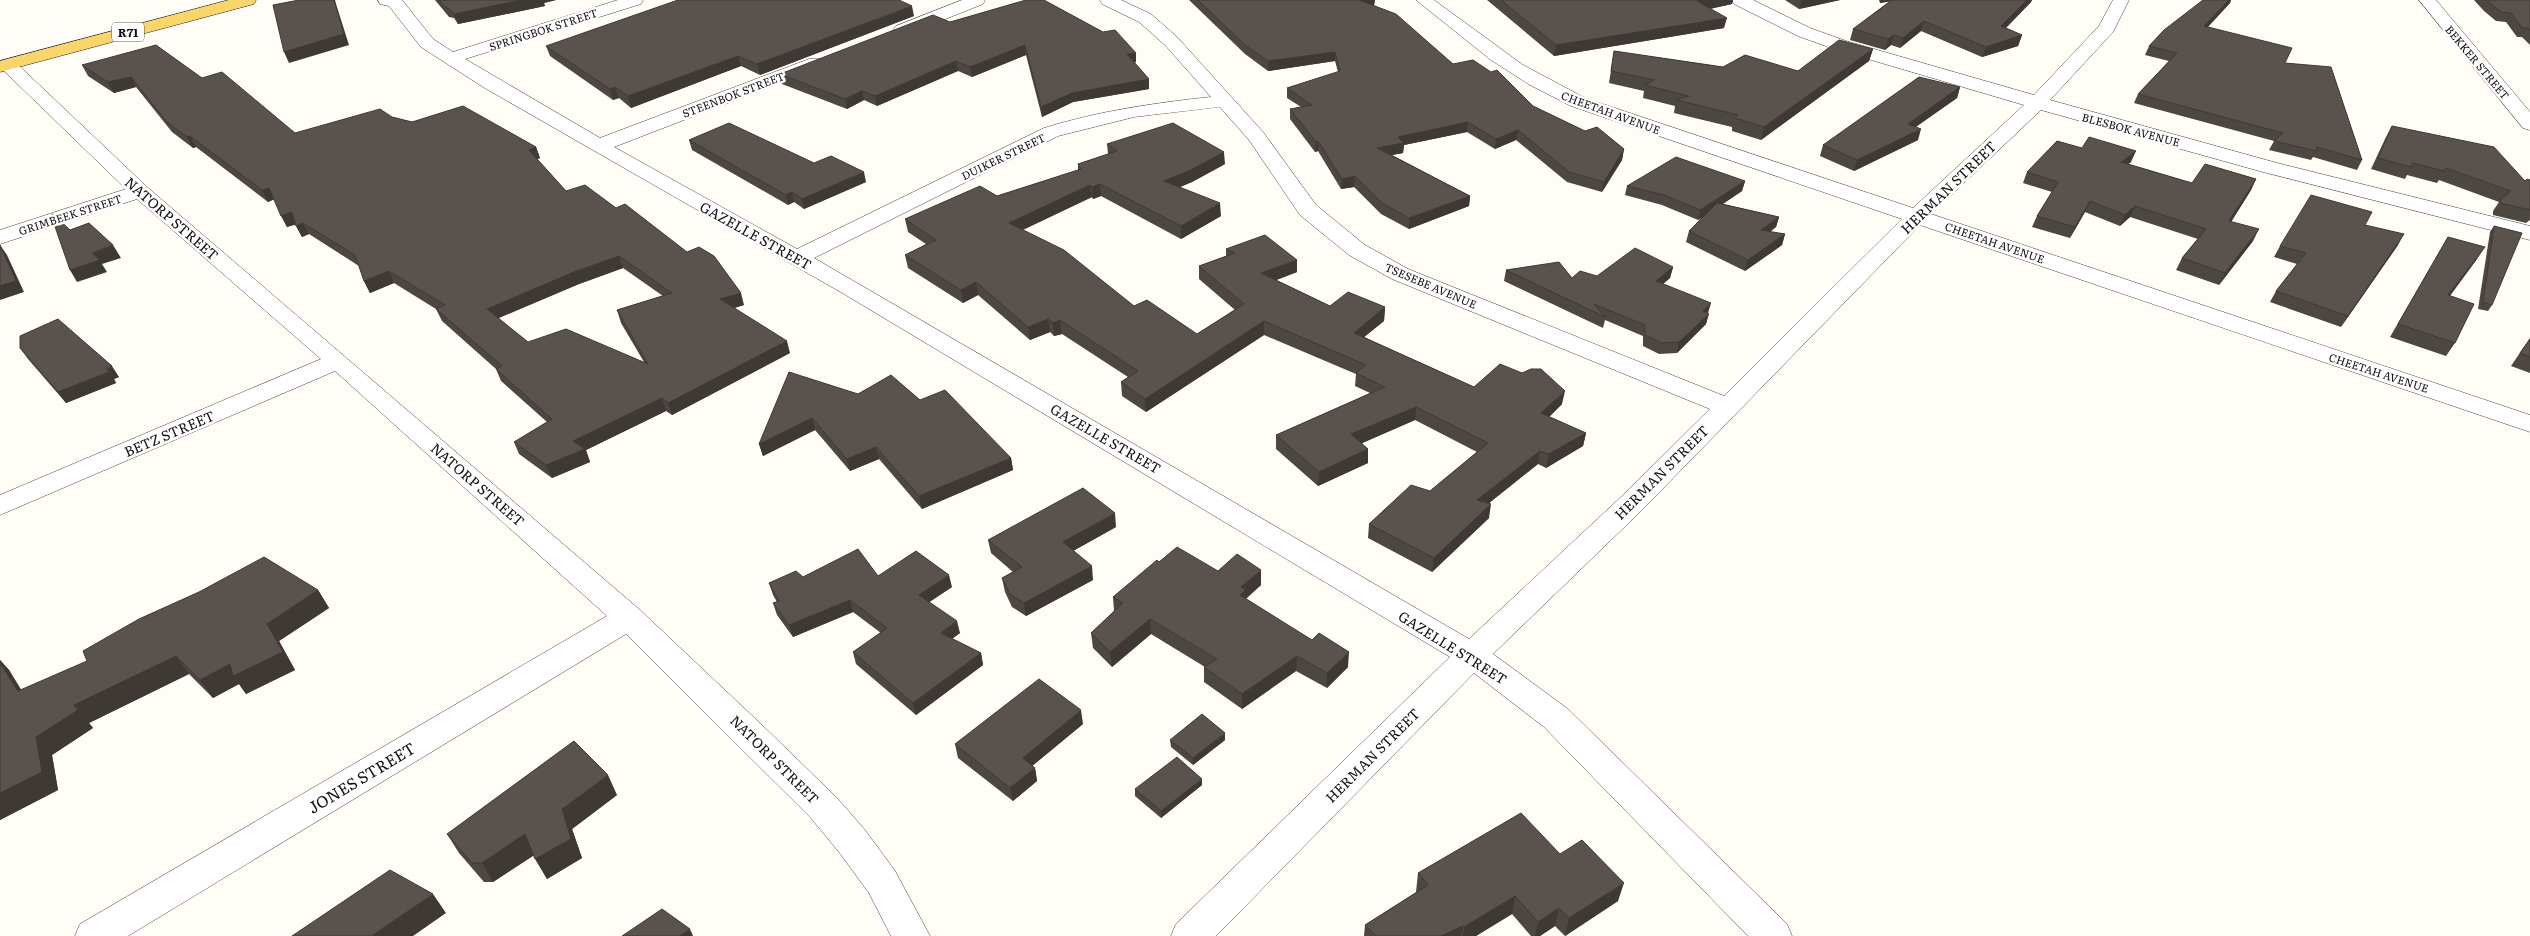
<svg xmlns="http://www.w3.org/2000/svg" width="2530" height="936" viewBox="0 0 2530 936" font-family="Literata,serif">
	<rect width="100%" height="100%" fill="#fffdf5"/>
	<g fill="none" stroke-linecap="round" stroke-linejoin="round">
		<g stroke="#444" stroke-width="1">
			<path id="minor" d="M378,0H402L433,39L453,52L618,0H643L641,4L465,59L600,138L809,59H821L824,63L821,67L614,147L797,249L1044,128C1099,111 1154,103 1211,97L1165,45L1139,22L1102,4L1100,0H1121L1151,14L1177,37L1263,132L1316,205L1365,245L1408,269L1724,396L1902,219L1571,106L1530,85L1491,60L1416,0H1434L1523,65L1585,98L1913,208L2024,105L1834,49L1798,36L1734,4L1732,0H1753L1810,28L1846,41L2034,95L2099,26L2113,0H2129L2113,32L2050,100L2277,163L2530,226V240L2263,172L2041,110L1931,214L2530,415V432L1920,225L1641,511L1493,654L1568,709L1787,924L1792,936H1748L1544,727L1474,673L1216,936H1171L1176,924L1450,657L844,294L483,87L421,47L389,6L380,4ZM1220,107L1249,140L1300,215L1349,255L1392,279L1710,409L1621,497L1469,639L814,258L1058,136L1134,117Z
				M962,0H985L983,4L908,34H896L893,30L896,26Z
				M2419,0H2436L2530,112V130L2523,128Z
				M8,60L14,61L147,187L640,610L763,726L836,797L865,830L895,871L930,936H891L869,893L839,852L810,817L626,634L128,936H75L80,924L607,616L335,371L0,515V495L321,359L137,199L0,244V230L126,189L2,69V61Z"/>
		</g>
		<g stroke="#222" stroke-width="1">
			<path id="primary" d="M229,0H256L254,4L0,72V61Z"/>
		</g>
		<use href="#minor" fill="#fff" fill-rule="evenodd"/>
		<use href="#primary" fill="#f9d66b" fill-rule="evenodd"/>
	</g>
	<path fill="#4d4742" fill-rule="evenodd" d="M435,0H556L544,3L545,6L458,24L454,18L449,17Z
		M1189,0H1375L1374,5H1372L1453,64L1533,106L1585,131L1624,149L1622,160L1602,192L1567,182L1516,140L1495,149L1467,132L1404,145L1403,153L1392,155L1470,196L1469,206L1409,229L1381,214L1354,187L1341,189L1318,151L1315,152L1290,119V109L1301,107L1287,98V88L1338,72L1335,61L1268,71L1245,54Z
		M1487,0H1733L1732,4L1710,9L1724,28L1554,56Z
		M1785,0H1840L1799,9Z
		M1879,0H2032L2031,2L2006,28L2022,35L2018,46L1982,57L1921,31L1900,48L1891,45L1885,50L1850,40L1853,29L1890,1L1880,3Z
		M2203,0H2231L2230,3L2208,27L2285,63L2362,160L2357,170L2313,157L2311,160L2269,150L2274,141L2134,103L2138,94L2169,61L2145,55L2149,46Z
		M2474,0H2530V45L2522,37H2517L2506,22L2496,21L2484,11Z
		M914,16L760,75L741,66L631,108L619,98L613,100L550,56L546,46Z
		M950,22L1136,53V62L1134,63L1149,89L1073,102L1042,117L1026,55L972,77L958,71L877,106L864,100L847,109L782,84L780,74Z
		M1873,49L1869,61L1761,140L1732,131V127L1674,113L1675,106L1643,98L1644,91L1609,83L1614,51L1723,67L1798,71Z
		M82,65L202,78L295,133L392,117L412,122L536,147L540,158L537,159L566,191L744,305L734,308L790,353L672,415L666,411L586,450L590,462L552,478L519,454L514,442L547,422L501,381L496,369L442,321L436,309L394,283L370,293L364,281L359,266L309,234L302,237L295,224L287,227L274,199L268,202L196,147L193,148L172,132L136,87L114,93L88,76ZM623,268L663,296L617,310L621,323L644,362L528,342L498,318L579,284Z
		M1960,87L1957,98L1916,127L1918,140L1854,171L1820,156L1823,145Z
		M2392,126L2525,181L2530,180V220L2526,223L2493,215V211L2499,202L2439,180L2437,183L2407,175L2405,179L2371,169L2386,137Z
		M689,140L814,163L866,182L804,209L794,202L788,205L692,150Z
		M1107,144L1225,164L1192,182L1180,187L1221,216L1181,239L1101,196L1093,199L1092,197L1023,230L1134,306L1197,334L1235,310L1199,279V266L1226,256V249L1297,272L1276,280L1330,306L1385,307L1384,321L1364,337L1474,387L1562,404L1549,417L1586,433L1583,446L1546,468L1538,464L1488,504L1489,518L1432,572L1368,538L1369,524L1430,491L1477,452L1415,420L1362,443L1368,463L1318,486L1276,449V435L1370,393L1355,386L1356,374L1264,335L1146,412L1122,396L1121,382L1128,377L1062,334L1054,336L1050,332L1030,340L978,295L963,303L908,268L905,255L926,244L908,232L905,219L997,196L1078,170V164L1108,154Z
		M2131,162L2128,164L2192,183L2256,179L2251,190L2231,222L2253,241L2219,285L2176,270L2182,258L2198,239L2130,217L2120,226L2085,212L2070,238L2032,227L2037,216L2052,192L2023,183L2027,172Z
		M1745,181L1742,191L1723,204L1779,217L1776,227L1770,232L1785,234L1782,245L1745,271L1686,242L1689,231L1702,217L1698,220L1662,205L1625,195L1627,186Z
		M2365,225L2398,245L2341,327L2270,302L2276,291L2297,264L2274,257L2280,246Z
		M2494,226L2492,305L2488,311L2478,309L2490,232Z
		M2448,237L2477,259L2450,296L2455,343L2446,356L2390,337Z
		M1673,267L1670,278L1663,284L1708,313L1706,324L1677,353L1659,354L1643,346V336L1605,320L1603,328L1504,281L1506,270L1572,278L1597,276Z
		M2530,338V373L2511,366Z
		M20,348L119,377L114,379L116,383L66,403L28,359Z
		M858,394L920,400L1011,458L1013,470L922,509L879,459L850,471L815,430L763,456L759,444Z
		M1116,527L1073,551L1093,580L1026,616L1012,607L1005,592L1002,578L1013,572L991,553L988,540Z
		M1218,571L1261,585L1246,599L1348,667L1327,688L1296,671L1242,709L1204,682V667H1205L1151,634L1112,667L1093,648L1091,633L1114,611L1113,597Z
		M878,576L952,587L929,602L960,633L952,639L981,653L983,665L916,715L856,664L853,652L881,633L853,612L793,637L777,615L773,603L777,602L773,595L769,583Z
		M318,590L329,608L279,641L295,670L246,694L239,684L213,698L189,674L89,723L93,728L52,755L58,790L0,820V660L9,670L21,690Z
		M1083,724L1032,766L1035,768L1037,781L1013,801L958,758L955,744Z
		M1170,740H1225L1193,765L1171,747Z
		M1202,785L1161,818L1135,796V789Z
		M617,795L572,829L582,858L547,879L534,855L493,882H484L459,853L447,834Z
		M1560,854L1618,901L1565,936L1555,926L1540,936H1531L1512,914L1476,936H1364L1365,925L1417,892H1416L1418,873Z"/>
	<path fill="#3f3936" d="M334,0H335L336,4L349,45L289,63L284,52Z
		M522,0H556L544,3L545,6L458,24L454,14Z
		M1358,0H1375L1374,5L1358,9Z
		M1703,0H1733L1732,4L1694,12L1697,1Z
		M1802,0H1840L1799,9Z
		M1881,0H1900L1880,3Z
		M2027,0H2032L2031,2L1997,37L2001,26Z
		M2229,0H2231L2230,3L2200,35L2204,26Z
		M912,6L914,16L760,75L757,64Z
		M1727,18L1724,28L1554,56L1556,45Z
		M1924,21L1921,31L1900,48L1903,38Z
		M1894,35L1891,45L1885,50L1888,39Z
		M2022,35L2018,46L1982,57L1986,47Z
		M1025,45L1026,55L972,77L970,67Z
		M1873,49L1869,61L1761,140L1764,127Z
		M1335,52V61L1268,71V61Z
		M1136,53V62L1128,64L1127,54Z
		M738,56L741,66L631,108L628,96Z
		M956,61L958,71L877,106L875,96Z
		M131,77L136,87L114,93L108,82Z
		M1149,79V89L1073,102L1042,117L1041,107L1072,93Z
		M615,87L619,98L613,100L610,89Z
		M1960,87L1957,98L1905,134L1908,124Z
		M862,91L864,100L847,109L845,99Z
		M1468,122L1467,132L1404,145L1403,153L1377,158V148L1398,137Z
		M1921,129L1918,140L1854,171L1857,160Z
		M1518,130L1516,140L1495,149L1496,139Z
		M190,136L196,147L193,148L187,137Z
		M1318,141V151L1315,152L1316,142Z
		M536,147L540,158L533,161L529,150Z
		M1624,149L1622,160L1602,192L1604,182Z
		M2136,151L2131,162L2117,173L2121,162Z
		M1224,152L1225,164L1192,182L1165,193L1164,181Z
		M864,172L866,182L804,209L802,199Z
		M1355,176L1354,187L1341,189L1342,179Z
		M2256,179L2251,190L2224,233L2229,221Z
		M1745,181L1742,191L1698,220L1700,210Z
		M1100,184L1101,196L1093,199L1092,187Z
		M1090,185L1092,197L1011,235L1009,223Z
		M269,188L275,199L268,202L262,190Z
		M792,192L794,202L788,205L786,195Z
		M1470,196L1469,206L1409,229V218Z
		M2090,201L2085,212L2070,238L2075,227Z
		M1220,203L1221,216L1181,239V226Z
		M2135,206L2130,217L2120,226L2125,215Z
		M292,212L298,224L287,227L281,216Z
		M1779,217L1776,227L1758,240L1761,230Z
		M303,223L309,234L302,237L296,226Z
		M2259,229L2253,241L2219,285L2225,273Z
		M1785,234L1782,245L1745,271L1748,260Z
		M2404,234L2398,245L2341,327L2348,316Z
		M0,245L7,255L24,292L0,300Z
		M113,245L121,258L102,264L107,272L77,282L70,270L92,253Z
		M2485,247L2477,259L2440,308L2448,295Z
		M619,256L623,268L579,284L492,321L487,309L574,272Z
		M1297,260V272L1261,286V273Z
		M1673,267L1670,278L1654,291L1656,281Z
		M389,271L394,283L370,293L364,281Z
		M976,282L978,295L963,303L961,290Z
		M741,293L744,305L724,311L720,299Z
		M1711,303L1708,313L1703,311Z
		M1385,307L1384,321L1353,346L1354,333Z
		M1709,314L1706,324L1677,353L1679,342Z
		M1048,319L1050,332L1030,340L1028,327Z
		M1060,320L1062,334L1054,336L1053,323Z
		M1264,321V335L1146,412L1145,399Z
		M787,341L790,353L672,415L668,403Z
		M112,366L119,377L114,379L116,383L66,403L58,392Z
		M1565,391L1562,404L1539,427L1541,413Z
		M662,398L666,411L586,450L590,462L552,478L546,465L573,441Z
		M1416,407L1415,420L1351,448V434Z
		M812,418L815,430L763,456L759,444Z
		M1586,433L1583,446L1546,468L1549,454Z
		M876,447L879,459L850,471L847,459Z
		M1368,449V463L1318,486L1319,472Z
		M1540,451L1538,464L1475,514L1477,500Z
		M1011,458L1013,470L922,509L919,496Z
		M1491,504L1489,518L1432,572L1434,558Z
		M1115,513L1116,527L1064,556L1063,542Z
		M1092,566L1093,580L1026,616L1024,603Z
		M1261,570V585L1246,598V604L1240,595L1241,587Z
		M949,575L952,587L922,607L919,595Z
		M318,590L329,608L279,641L295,670L246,694L239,684L213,698L200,680L267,624Z
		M850,600L853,612L793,637L789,625Z
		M1150,619L1151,634L1112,667L1110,652Z
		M957,621L960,633L943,645L941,633Z
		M1349,652L1348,667L1327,688V673Z
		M981,653L983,665L916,715L913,703Z
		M176,656L189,674L89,723L93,728L52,755L58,790L0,820V793L36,737L74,705Z
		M1297,656L1296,671L1242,709V694Z
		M0,660L9,670L33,709L18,691L0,663Z
		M1081,710L1083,724L1025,772L1023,758Z
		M1225,733V740L1193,765V758Z
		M1035,768L1037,781L1013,801L1010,788Z
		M608,775L617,795L572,829L582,858L547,879L535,859L562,809Z
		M1202,779V785L1161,818V811Z
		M525,834L536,854L493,882L482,863Z
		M1624,883L1618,901L1565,936L1569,918Z
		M433,894L446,913L413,936H371Z
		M1515,896L1512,914L1476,936H1463L1464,927Z
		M1559,908L1555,926L1540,936H1535L1538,922Z
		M1463,926L1461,936H1441Z
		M690,929L693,936H679Z"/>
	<path fill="#5a524d" stroke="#3f3936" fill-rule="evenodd" d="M299,0H334L344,34L284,52L273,5Z
		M439,0H522L454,14L450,9L445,7Z
		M678,0H899L912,6L757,64L738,56L628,96L615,87L610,89L546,46Z
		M1026,0H1044L1103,32L1115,30L1136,53L1127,54L1149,79L1072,93L1041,107L1025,45L970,67L956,61L875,96L862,91L845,99L780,74L933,15L950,22Z
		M1198,0H1359L1396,14L1453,64L1473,60L1491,72L1497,70L1533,106L1585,131L1597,127L1624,149L1604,182L1569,172L1518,130L1496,139L1468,122L1398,137L1404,143L1377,148L1470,196L1409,218L1382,203L1355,176L1342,179L1318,141L1316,142L1290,109L1312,105L1287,88L1340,71L1335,52L1268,61L1245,45Z
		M1501,0H1703L1697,1L1727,18L1556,45Z
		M1892,0H2027L2001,26L2022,35L1986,47L1924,21L1903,38L1894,35L1888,39L1853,29Z
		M2203,0H2229L2204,26L2292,48L2285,63L2331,67L2362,160L2317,147L2316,151L2274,141L2283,133L2138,94L2177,53L2149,46L2164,30Z
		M2487,0H2530V30L2528,28H2522L2511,13L2501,12Z
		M1839,40L1873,49L1764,127L1735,118L1738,115L1676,100L1689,96L1645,85L1654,80L1611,71L1614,51L1723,67L1745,55L1798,71Z
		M156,45L202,78L222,72L295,133L380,109L392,117L412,122L463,106L536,147L529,150L566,191L585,185L616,208L625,204L687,252L699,247L714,256L741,293L720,299L787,341L668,403L662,398L573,441L585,449L546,465L514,442L552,419L496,369L502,366L436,309L445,305L389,271L364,281L355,255L303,223L296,226L292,212L281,216L269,188L262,190L190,136L187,137L166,121L131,77L108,82L82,65ZM619,256L672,293L617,310L648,364L566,329L528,342L487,309L574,272Z
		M1919,77L1960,87L1908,124L1921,129L1857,160L1823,145Z
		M729,123L814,163L831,156L864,172L802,199L792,192L786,195L689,140Z
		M1173,123L1224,152L1191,170L1164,181L1220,203L1181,226L1100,184L1092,187L1090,185L1009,223L1064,250L1134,306L1147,300L1197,334L1244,304L1199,266L1235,253L1226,249L1265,235L1297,260L1261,273L1330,306L1348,292L1385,307L1354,333L1474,387L1500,364L1522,373L1531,369H1541L1565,391L1541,413L1586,433L1549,454L1540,451L1477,500L1491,504L1434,558L1369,524L1411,485L1430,491L1488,443L1416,407L1351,434L1368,449L1319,472L1276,435L1385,387L1356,373L1366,365L1264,321L1145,399L1121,382L1138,371L1060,320L1053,323L1048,319L1028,327L976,282L961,290L905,255L936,240L905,219L980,186L997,196L1081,169L1078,164L1117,151L1107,144Z
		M2392,126L2494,147L2525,181L2527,179L2530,180V210L2500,203L2501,199L2511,191L2446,168L2444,171L2413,163L2411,167L2378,158Z
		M2089,137L2136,151L2121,162L2192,183L2205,164L2256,179L2229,221L2259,229L2225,273L2182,258L2206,229L2135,206L2125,215L2090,201L2075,227L2037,216L2058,182L2027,172L2057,141L2082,148Z
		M1676,157L1745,181L1700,210L1664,195L1627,186Z
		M2311,195L2372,212L2365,225L2404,234L2348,316L2276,291L2306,253L2280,246Z
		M1717,203L1779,217L1761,230L1785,234L1748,260L1689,231Z
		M53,214L70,230L89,223L113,245L92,253L100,260L70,270L51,215Z
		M2494,226L2522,233L2492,305L2483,302Z
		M2448,237L2485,247L2448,295L2474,304L2455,343L2398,324Z
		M0,245L16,281L0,286Z
		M1635,248L1673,267L1656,281L1711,303L1703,311L1709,314L1679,342L1662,343L1645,335V325L1594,304L1605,317L1506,270L1559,262L1572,278L1580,271L1597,276Z
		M58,319L112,366L106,368L109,372L58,392L20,348V336Z
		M2530,339V357L2520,353Z
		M789,372L858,394L891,375L920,400L945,390L1011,458L919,496L876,447L847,459L812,418L759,444Z
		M1083,488L1115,513L1063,542L1092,566L1024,603L1010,594L1002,578L1022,567L988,540Z
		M1177,547L1218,571L1237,554L1261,570L1241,587L1246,590L1240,595L1312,640L1319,633L1349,652L1327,673L1297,656L1242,694L1204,667L1217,659L1150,619L1110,652L1091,633L1123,603L1113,597L1157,560L1159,562Z
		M858,549L878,576L916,551L949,575L919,595L957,621L941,633L981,653L913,703L853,652L887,628L850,600L789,625L773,603L779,601L769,583L796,571L803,577Z
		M264,557L318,590L267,624L283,652L233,676L230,664L200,680L176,656L74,705L78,710L36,737L42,772L0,793V663L18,691L87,661L83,651L139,619L199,592Z
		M1039,679L1081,710L1023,758L1035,768L1010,788L955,744Z
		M1202,714L1225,733L1193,758L1170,740Z
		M574,741L608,775L562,809L571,839L535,859L525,834L482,863H472L447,834Z
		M1177,757L1202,779L1161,811L1135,789Z
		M1521,813L1560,854L1582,840L1624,883L1569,918L1559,908L1538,922L1515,896L1464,927L1463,926L1441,936H1376L1365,925L1428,885L1418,873Z
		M390,870L433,894L371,936H292Z
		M662,909L690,929L679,936H622Z"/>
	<g text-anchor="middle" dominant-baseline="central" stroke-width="5" stroke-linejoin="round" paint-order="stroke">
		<g font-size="11" fill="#111" stroke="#fff">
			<text transform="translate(543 29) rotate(-18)">SPRINGBOK STREET</text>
			<text transform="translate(2478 62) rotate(50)">BEKKER STREET</text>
			<text transform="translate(733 94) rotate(-21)">STEENBOK STREET</text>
			<text transform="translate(1611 112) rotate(20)">CHEETAH AVENUE</text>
			<text transform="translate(2131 129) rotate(15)">BLESBOK AVENUE</text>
			<text transform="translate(1003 156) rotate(-26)">DUIKER STREET</text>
			<text transform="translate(70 214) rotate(-18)">GRIMBEEK STREET</text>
			<text transform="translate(1995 242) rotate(19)">CHEETAH AVENUE</text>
			<text transform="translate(1431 285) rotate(23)">TSESEBE AVENUE</text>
			<text transform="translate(2379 372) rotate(18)">CHEETAH AVENUE</text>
		</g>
		<rect fill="#fff" stroke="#585858" stroke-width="1" x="112" y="22.5" width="32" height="19" rx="4"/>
		<g font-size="12" font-weight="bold" fill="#111">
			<text x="128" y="32">R71</text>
		</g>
		<g font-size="14" fill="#111" stroke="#fff">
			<text transform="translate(1948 187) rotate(-44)">HERMAN STREET</text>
			<text transform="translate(172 218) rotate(41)">NATORP STREET</text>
			<text transform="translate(756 235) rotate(29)">GAZELLE STREET</text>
			<text transform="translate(169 433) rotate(-23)">BETZ STREET</text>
			<text transform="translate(1106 438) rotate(30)">GAZELLE STREET</text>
			<text transform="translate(1661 472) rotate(-45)">HERMAN STREET</text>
			<text transform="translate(478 484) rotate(41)">NATORP STREET</text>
			<text transform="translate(1453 647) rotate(32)">GAZELLE STREET</text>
			<text transform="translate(1372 755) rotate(-45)">HERMAN STREET</text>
			<text transform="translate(775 759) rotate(45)">NATORP STREET</text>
		</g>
		<g font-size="16" fill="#111" stroke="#fff">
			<text transform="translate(361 777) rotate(-31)">JONES STREET</text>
		</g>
	</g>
</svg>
